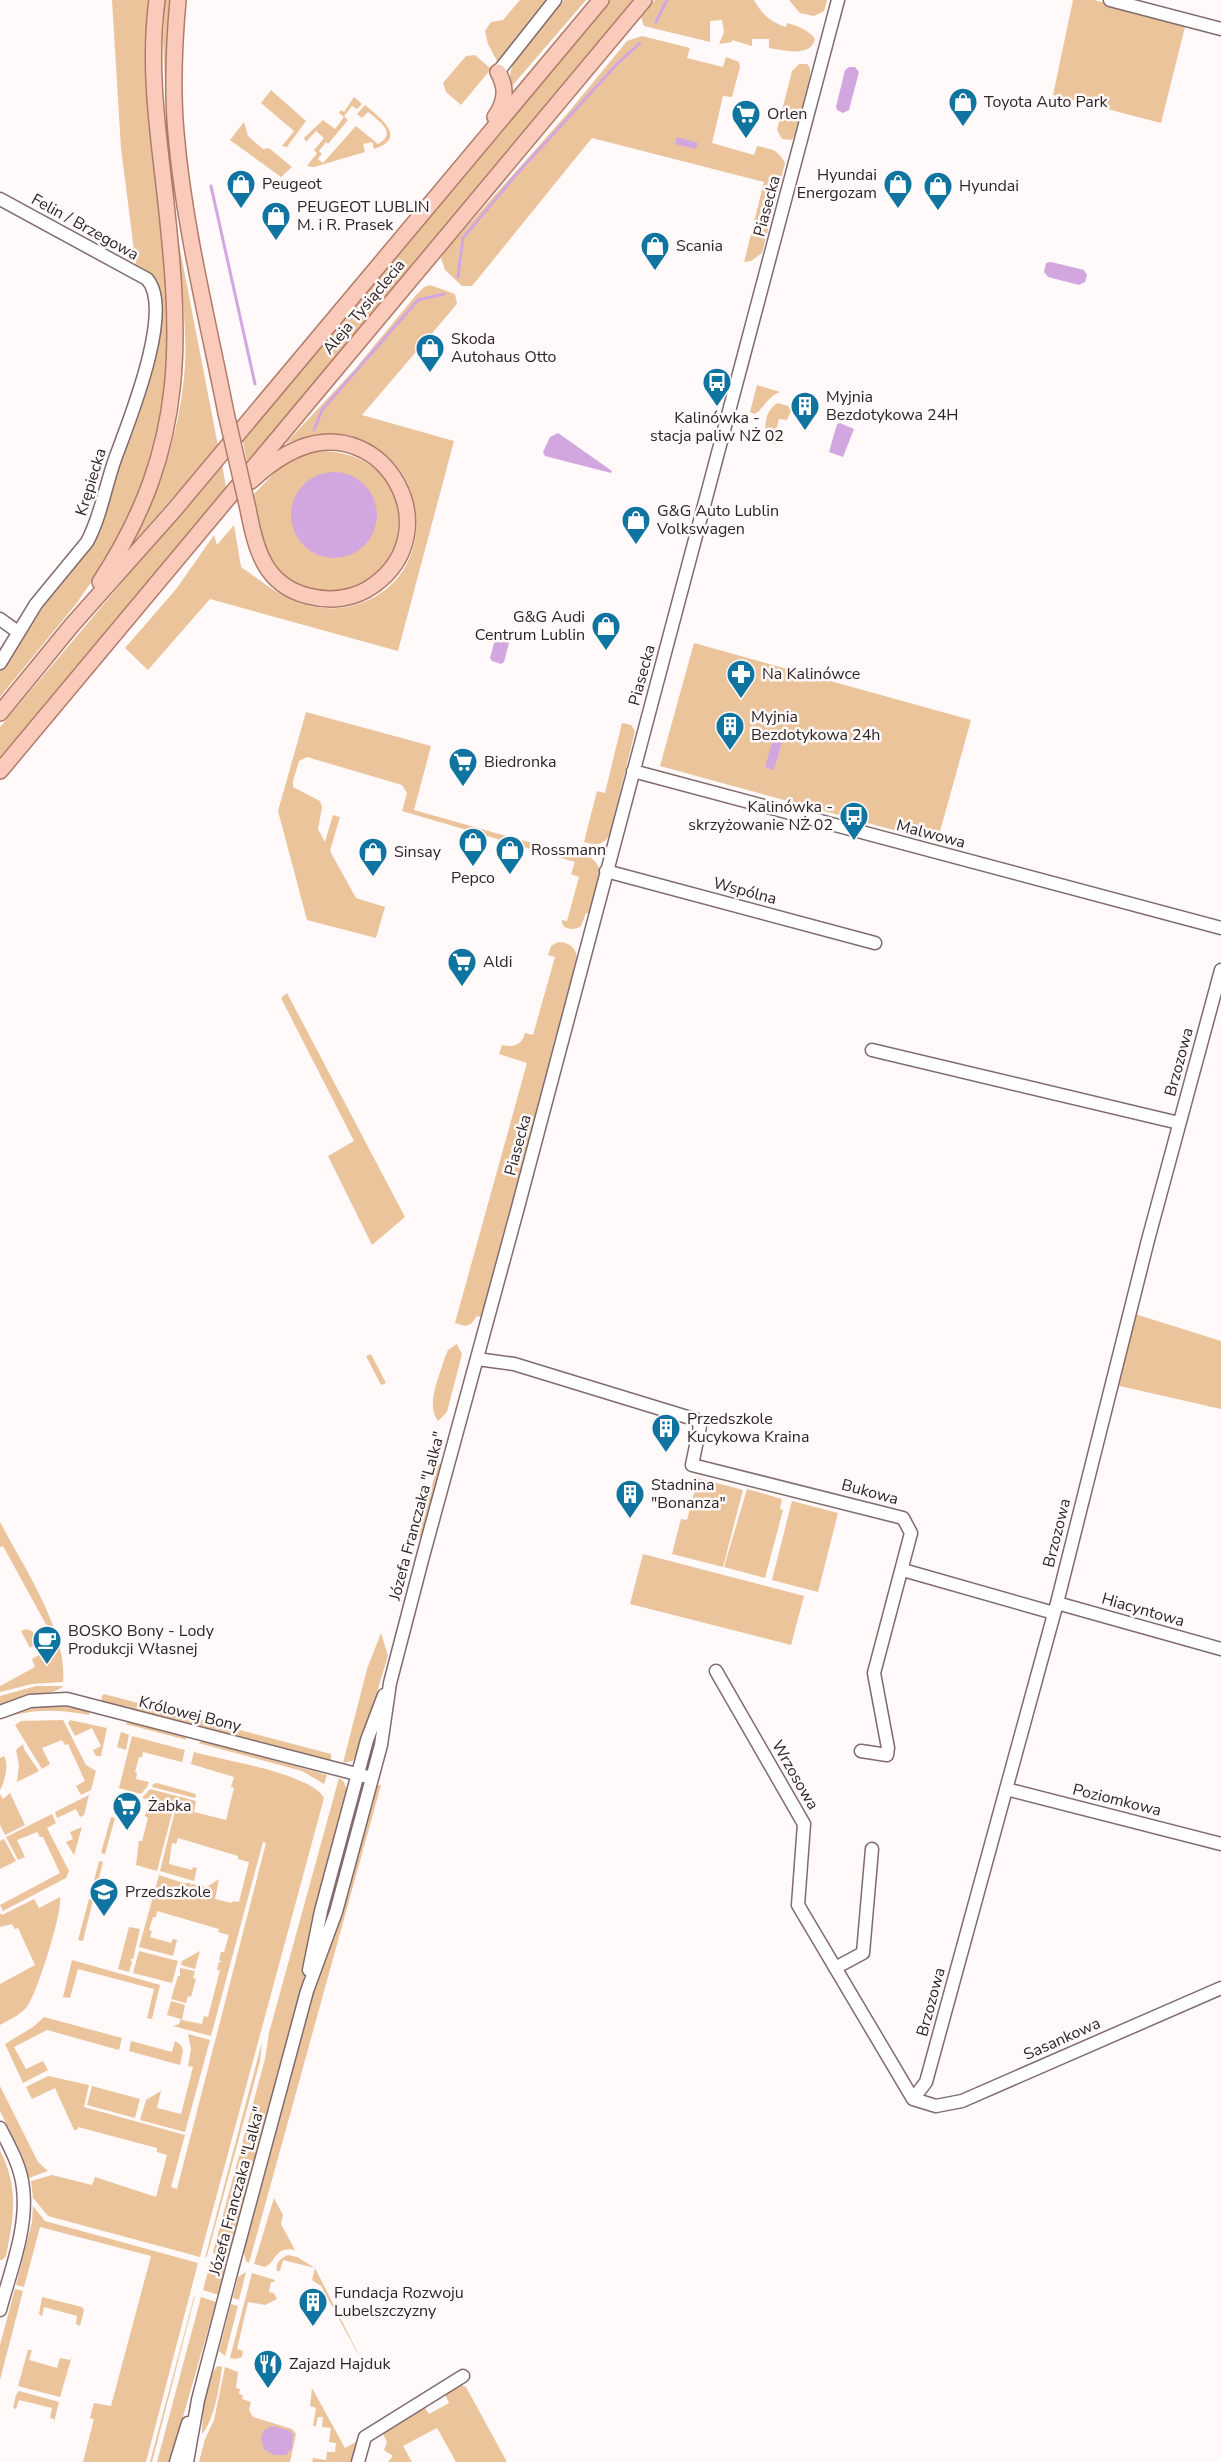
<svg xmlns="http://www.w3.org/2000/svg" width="1221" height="2462" viewBox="0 0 1221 2462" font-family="'Nunito Sans',sans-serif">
	<rect width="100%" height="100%" fill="#fff9fa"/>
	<path fill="#ecc49b" d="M112,0H149L148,33L160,216L169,311L166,406L141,492L106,561L76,604L0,697V670L20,635L97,530L158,304L136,266L121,148Z
		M165,0H173L167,125L163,39Z
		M520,0H548L498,63L488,44L485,31L491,22L503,20Z
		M564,0H586L512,86L511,85C502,61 548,17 564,0Z
		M610,0H636L247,463L242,437Z
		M655,0H754C762,14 770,22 786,27L787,23C798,26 809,30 815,39C811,58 783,50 769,48V39H752V46L732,40V42L719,44L724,32L722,20L710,21V42L644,26L641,17Z
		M789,0H827L824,11L814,16L800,13Z
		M1073,0H1094L1186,23L1161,123L1053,95Z
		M642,36L690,48L687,58L723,67L726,57L739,62L740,67L732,97L723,96L712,143L754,155L757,146C772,149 778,150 785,163L762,253L751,261L744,262L764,182L592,138L472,286H462L445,270L441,258L446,250L567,114L627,41Z
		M475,55L491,69L461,105L446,92L443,83L466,56Z
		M799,64H807L810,68V76L795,134L792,140L782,139L777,130L792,71Z
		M271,90L306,121L287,147L282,146L294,131L261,103Z
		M354,97L362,104L357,109L352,106L344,116L348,120L328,144L326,142L319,151L322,154L318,159L323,163L356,126L378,144C398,133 379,121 368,112L362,118L357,114L365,105C379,117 409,138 374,149L372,142L363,144L365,152L314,167L307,166L317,153L314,150L324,138L316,131L306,142L304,138L323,120L335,129L344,117L339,113L341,110L344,112Z
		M244,122L248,136L263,149L269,148L292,167L281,177L230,140Z
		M174,218L218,446L132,544C161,488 181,428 185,365C187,316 179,266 174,218Z
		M430,285L455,294L457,304L362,415L454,441L398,651L210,599L148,670L125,648L177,588L214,535L217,545L234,525L241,567C260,580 280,597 303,604C323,610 342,610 361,603C446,573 429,444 339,435C321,433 303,438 286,443L355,369L416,295L424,287Z
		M757,385L780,392C766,397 763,411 754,414L750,412Z
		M778,403L788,406L791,411L787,420L779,419L776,431L782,434L784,438L781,442L775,444C760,437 764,409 778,403Z
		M321,451C349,452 372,460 388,484C397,497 399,512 398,528C394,599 294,614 265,550C257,533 255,514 252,496L283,464L308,453Z
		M222,464L226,487L157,575L0,762V727Z
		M694,643L971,720L937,842L660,766Z
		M306,712L431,746L414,810L578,856L579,852C613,863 597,888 590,913H586L581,926C574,931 561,930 562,920L567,921L579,877L571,874L575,862L402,811L407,793L402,785L307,757L299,761L293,781V787L320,801L322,807L318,829L325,842L333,815L340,817L330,851L356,898L385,907L376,938L307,920L278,811Z
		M622,723L631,725L635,731L610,834C604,846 595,845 584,842L597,791L605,793Z
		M558,942C571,942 579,950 576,963L481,1317L477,1316L471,1324L465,1326L455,1323L527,1063L499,1054L502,1045C513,1048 522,1045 525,1033L533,1035L555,957L548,955L551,946Z
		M287,993L405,1217L372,1245L328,1156L354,1141L281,998Z
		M1135,1314L1221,1341V1409L1111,1384Z
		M457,1344L462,1354L447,1412L438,1421C425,1405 440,1375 445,1357L448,1350Z
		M371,1354L386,1383L381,1385L366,1356Z
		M438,1464H441L421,1536L417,1539Z
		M698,1478L743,1490L723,1567L672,1554L681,1519L687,1520Z
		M747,1489L782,1499L780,1509L783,1510L765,1578L724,1567Z
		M792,1501L838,1513L818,1592L772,1580Z
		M0,1522C23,1566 68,1632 63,1682L32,1684L0,1692V1686L35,1667L32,1659C45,1653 49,1644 44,1631L48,1628L3,1546L0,1547Z
		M643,1554L804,1596L791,1645L630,1604Z
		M406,1558L412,1560L396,1600L391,1599L402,1562Z
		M26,1629L32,1631L36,1640L35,1644L30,1648L21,1631Z
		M381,1633L388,1656L357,1757L352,1761L343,1763L367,1669Z
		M36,1686H63C56,1695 14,1699 0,1705V1696Z
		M104,1694L331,1754V1760L262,1744L101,1702L102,1696Z
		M37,1706H62L90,1710L89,1715C61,1709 27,1708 0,1720L18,1711Z
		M63,1720L86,1765L96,1771L91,1790L81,1795L76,1786L85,1781L68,1744L65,1745L62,1740L42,1748L50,1764L42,1769L15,1725L21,1721Z
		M70,1720L107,1728L101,1756H96L93,1750L101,1746L92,1728L75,1736L68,1723Z
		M130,1721L183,1735L187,1740L125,1724Z
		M121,1732L129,1735L126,1750L117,1747Z
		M132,1736L185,1750L182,1762L143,1752L142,1757H139L135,1772L137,1773L136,1779L149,1782L147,1787L141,1794L119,1788Z
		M204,1740L327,1775L324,1784L302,1771L198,1743Z
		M23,1744L24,1749L39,1771L17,1782L19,1765L16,1750Z
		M194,1752C222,1760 312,1774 324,1798L200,2257L48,2216L33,2198L31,2181L52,2175L92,2185L95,2177L156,2197L167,2155L157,2152V2148L78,2127L77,2130H74L55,2088L32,2099L26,2087L48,2076L89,2085L84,2107L185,2135L171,2187L177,2189L266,1843L263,1842L211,2036L173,2026L179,2024L181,2019L167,2015L171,2001L185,2005L182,2020L202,2024L204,2016L208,2017L220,1970H217L219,1962H222L219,1960L221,1952H224L229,1935L218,1932L219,1929L157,1911L156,1917H153L149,1930L152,1931L150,1937L171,1943L173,1939L177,1940L173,1956L139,1947L159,1875L183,1883H190L191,1885L192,1884L207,1887L219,1879L215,1899L232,1903L233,1901L239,1902L249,1862L238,1859V1856L178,1838L176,1844L172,1843L169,1864L192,1870L193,1867L197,1868L194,1881L160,1871L176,1807L142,1798L150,1789L196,1801L194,1812L226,1820L234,1788L231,1787L234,1777L191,1764Z
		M4,1756C9,1763 5,1782 0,1790V1758Z
		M339,1778L344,1782L347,1791L302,1986L228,2260L216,2257L213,2252L265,2059L269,2033Z
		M157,1783L196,1794L195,1798L152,1787L153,1784Z
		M377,1785H381L249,2263L246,2261L244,2252L317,1979Z
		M10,1793L25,1825L5,1835L0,1825V1794L3,1799Z
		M89,1795L84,1815L80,1817L76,1809L57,1818L55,1812Z
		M149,1803L173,1810L157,1871L136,1865L139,1841H142L148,1818L145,1816Z
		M52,1814L56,1823L47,1828L69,1871L66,1878L3,1911L0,1905L60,1873L43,1837H40L37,1832L17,1840L25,1857L18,1860L6,1837Z
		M111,1817L115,1818L105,1854L101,1853Z
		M82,1827L74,1855L66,1842L73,1839L70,1832Z
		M4,1839L16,1861L0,1869V1841Z
		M99,1861L103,1862L95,1893L91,1892Z
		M60,1897C63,1911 37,1994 27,2007C20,2015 9,2020 0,2025V1984L35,1965L18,1928L15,1929L12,1924L0,1927V1913L2,1915L34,1899L39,1908Z
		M89,1899L93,1900L83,1941L78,1940Z
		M129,1927L140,1929L133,1959H130L132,1962L129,1972L118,1969Z
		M139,1951L178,1961L172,1983L133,1973Z
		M200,1951L195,1969L181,1965L182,1961Z
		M72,1960L160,1985L152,2019L147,2018L154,1989L78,1969L70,1998L63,1997Z
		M180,1968L195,1971L193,1978L196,1979L191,1997L188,1996L186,2003L171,1999L178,1976H180Z
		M44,2017L122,2038L119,2050L47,2030L14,2047L26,2069L43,2061L48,2070L23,2083L5,2044L33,2027Z
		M188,2034L210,2040L185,2132L140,2120L146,2100L161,2091L157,2108L181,2114L193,2067L188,2066L191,2049Z
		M131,2041L172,2052L175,2041L181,2045L183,2050L180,2065L129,2051Z
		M262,2042L260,2061L207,2256L205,2258Z
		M0,2086L38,2162L48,2171L29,2178L22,2155L0,2111Z
		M92,2086L140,2099L135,2118L87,2105Z
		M0,2150C19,2188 14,2216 6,2256L2,2260H0Z
		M274,2198L283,2215L281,2224L295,2250C275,2246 277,2261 265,2267L254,2264Z
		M33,2206L45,2221L198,2263L146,2462H83L94,2419L90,2418L94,2403L111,2406L151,2256L40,2227L24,2287L16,2285L32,2222Z
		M288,2255L297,2257L315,2268L364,2365L321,2286L312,2280L315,2268L283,2260L280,2271H277C275,2262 281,2258 288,2255Z
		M214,2261L227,2265L219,2295L203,2290L210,2263Z
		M246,2272L239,2300L233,2298L238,2277Z
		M252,2273L275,2280L274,2282H271L269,2292L274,2293L277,2299L265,2305L248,2302L237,2349L243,2351L242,2357L236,2359L230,2358Z
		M15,2289L23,2291L0,2380V2345Z
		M195,2296L152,2462H150L194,2297Z
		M42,2297L82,2307L84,2310L80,2326L76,2324L77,2316L44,2307L42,2316L39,2314Z
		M201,2297L216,2302L170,2462H157Z
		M231,2304L238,2306L225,2356L219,2351Z
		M28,2350H32L29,2360L57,2368L60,2358L70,2360L72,2356L60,2397L18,2386Z
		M218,2366L222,2367C220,2385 214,2421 202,2434C202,2419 205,2375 218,2366Z
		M225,2367L238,2372L236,2388L240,2389L239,2394L243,2395L242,2399L251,2402L249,2410L253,2417L292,2429L296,2434L290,2462H199L205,2439L214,2420Z
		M459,2384L466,2387L507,2462H456L437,2428L403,2446L412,2462H388L393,2456L384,2450L387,2442L382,2432L425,2408L429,2414L449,2403L444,2392Z
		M312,2388L345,2448L361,2439L356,2462H312L313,2458L326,2460L327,2452H335L336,2443L329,2442L331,2428L322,2427L323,2417H318L316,2426H313L316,2408L310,2406Z
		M19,2391L59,2402L54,2422V2419L50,2418L52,2408L19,2400L16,2409L13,2408L16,2395Z"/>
	<path fill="#d2a7e0" d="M849,67H855L859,72L849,110L843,113L837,110L836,107L845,70Z
		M677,137L698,143L696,149L675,144Z
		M1051,262L1084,270L1087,275L1085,282L1079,285L1048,277L1044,272L1046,263Z
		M840,423L854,429L843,457L829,452L837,424Z
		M558,433L612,471L611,473L545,456L543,452L550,437Z
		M291 515a43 43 0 1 1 86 0a43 43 0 1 1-86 0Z
		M499,633L508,636L510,639L504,662L501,664L492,661L490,658L496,636Z
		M773,739L782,742L774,770L765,767Z
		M272,2426L288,2430L293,2434L292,2448L286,2455H274L264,2449L261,2439L263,2431Z"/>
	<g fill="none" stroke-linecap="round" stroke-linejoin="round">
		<path stroke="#d2a7e0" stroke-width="3" d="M656,22L667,0
			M211,186L255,384
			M458,277L463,238L515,176L616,65L640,43
			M314,430L322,410L418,300L444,294"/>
		<g stroke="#816b6c" stroke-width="15">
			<path id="minor" d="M1110,0L1221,29
				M498,72L555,0
				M0,199L147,279C175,310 128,423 115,459C105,487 101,516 87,542L36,604L0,663
				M0,619L18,632
				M633,771L1221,928
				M606,871L875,943
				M872,1050L1179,1123
				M477,1359L514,1364L697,1420L700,1426L692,1465L903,1518L911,1533L874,1673L888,1748L887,1755L861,1751
				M903,1570L1054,1613
				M1057,1603L1221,1649
				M716,1671L804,1824L798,1905L913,2099
				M0,1712L30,1701L67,1699L372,1778
				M1006,1789L1221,1844
				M835,1968L863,1953L872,1849
				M309,1970L321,1911L367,1740L384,1695
				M913,2099L926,2082L1057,1603L1148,1240L1221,970
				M913,2099L936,2106L962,2101L1221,1988
				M0,2128C10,2147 21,2167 23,2188C28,2229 10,2272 0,2310
				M176,2462L188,2423
				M187,2462L198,2400L233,2265L307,1991L336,1912L381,1745L390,1683L422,1560L517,1211L838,0
				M358,2462L365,2437L463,2376"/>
		</g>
		<g stroke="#b17b69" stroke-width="18">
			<path id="major" d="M178,0C174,44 172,89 176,133C184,227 208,321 226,413
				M495,117C506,101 507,88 498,72
				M248,509C256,549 264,585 308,596C331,602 355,599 374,585C449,531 386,415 300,448C282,455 265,468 251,481
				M100,582C191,443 181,334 163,176C156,118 149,59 157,0
				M0,713L72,625L175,509L601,0
				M0,771L644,0"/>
		</g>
		<use href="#minor" stroke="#fff" stroke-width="12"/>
		<use href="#major" stroke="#facbbb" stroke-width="15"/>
		<g stroke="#b17b69" stroke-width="18" stroke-linecap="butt">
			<path id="major-bridge" d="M226,413L248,509"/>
		</g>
		<use href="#major-bridge" stroke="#facbbb" stroke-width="15"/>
	</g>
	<defs>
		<g id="shop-pin" transform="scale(1.5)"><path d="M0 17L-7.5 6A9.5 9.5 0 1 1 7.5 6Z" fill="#0f74a0" stroke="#fff9fa"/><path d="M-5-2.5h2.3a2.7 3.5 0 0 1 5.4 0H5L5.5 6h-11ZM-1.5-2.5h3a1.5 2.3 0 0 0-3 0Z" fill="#fff"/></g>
		<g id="supermarket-pin" transform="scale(1.5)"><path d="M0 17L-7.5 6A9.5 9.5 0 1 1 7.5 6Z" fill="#0f74a0" stroke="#fff9fa"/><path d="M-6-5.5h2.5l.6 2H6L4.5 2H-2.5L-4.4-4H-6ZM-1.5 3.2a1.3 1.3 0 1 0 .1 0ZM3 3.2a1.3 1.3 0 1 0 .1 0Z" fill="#fff"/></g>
		<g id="bus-pin" transform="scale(1.5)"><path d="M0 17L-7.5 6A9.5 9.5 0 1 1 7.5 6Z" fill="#0f74a0" stroke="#fff9fa"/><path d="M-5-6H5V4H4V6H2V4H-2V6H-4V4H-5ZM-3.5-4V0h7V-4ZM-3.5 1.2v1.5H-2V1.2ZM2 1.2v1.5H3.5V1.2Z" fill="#fff"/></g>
		<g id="building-pin" transform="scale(1.5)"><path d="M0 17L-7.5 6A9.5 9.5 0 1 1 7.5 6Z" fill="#0f74a0" stroke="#fff9fa"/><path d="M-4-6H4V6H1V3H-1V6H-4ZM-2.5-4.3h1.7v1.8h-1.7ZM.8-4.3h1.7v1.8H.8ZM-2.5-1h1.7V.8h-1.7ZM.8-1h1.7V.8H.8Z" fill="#fff"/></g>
		<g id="pharmacy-pin" transform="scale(1.5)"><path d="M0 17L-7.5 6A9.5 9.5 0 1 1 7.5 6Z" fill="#0f74a0" stroke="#fff9fa"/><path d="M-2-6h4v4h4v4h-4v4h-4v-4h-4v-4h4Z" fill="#fff"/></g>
		<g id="cafe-pin" transform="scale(1.5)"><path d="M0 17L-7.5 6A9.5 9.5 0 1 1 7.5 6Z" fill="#0f74a0" stroke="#fff9fa"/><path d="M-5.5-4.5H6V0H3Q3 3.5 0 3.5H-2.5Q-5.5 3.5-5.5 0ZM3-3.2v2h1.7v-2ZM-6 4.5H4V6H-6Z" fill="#fff"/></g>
		<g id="school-pin" transform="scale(1.5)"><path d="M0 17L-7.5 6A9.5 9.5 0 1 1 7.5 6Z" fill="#0f74a0" stroke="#fff9fa"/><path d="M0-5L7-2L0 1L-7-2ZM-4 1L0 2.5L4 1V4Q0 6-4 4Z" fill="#fff"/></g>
		<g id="restaurant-pin" transform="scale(1.5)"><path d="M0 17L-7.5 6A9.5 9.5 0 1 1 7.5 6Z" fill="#0f74a0" stroke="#fff9fa"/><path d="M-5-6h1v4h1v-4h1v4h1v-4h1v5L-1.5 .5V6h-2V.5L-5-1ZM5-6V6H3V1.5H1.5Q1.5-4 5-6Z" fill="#fff"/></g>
	</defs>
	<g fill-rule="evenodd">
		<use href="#shop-pin" x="963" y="102"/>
		<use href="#supermarket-pin" x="746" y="114"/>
		<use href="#shop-pin" x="241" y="184"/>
		<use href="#shop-pin" x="898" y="184"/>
		<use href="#shop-pin" x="938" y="186"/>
		<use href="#shop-pin" x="276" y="216"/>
		<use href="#shop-pin" x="655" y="246"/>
		<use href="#shop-pin" x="430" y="348"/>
		<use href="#bus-pin" x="717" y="382"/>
		<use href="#building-pin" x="805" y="406"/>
		<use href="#shop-pin" x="636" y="520"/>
		<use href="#shop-pin" x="606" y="626"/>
		<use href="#pharmacy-pin" x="741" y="674"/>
		<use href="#building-pin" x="730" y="726"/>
		<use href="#supermarket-pin" x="463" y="762"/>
		<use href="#bus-pin" x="854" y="816"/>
		<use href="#shop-pin" x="473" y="842"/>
		<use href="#shop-pin" x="510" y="850"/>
		<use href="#shop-pin" x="373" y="852"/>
		<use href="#supermarket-pin" x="462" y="962"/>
		<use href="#building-pin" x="666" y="1428"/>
		<use href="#building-pin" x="630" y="1494"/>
		<use href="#cafe-pin" x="47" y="1640"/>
		<use href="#supermarket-pin" x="127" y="1806"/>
		<use href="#school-pin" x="104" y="1892"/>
		<use href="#building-pin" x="313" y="2302"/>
		<use href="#restaurant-pin" x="268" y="2364"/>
	</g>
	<g text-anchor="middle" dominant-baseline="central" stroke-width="5" stroke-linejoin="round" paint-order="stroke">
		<g font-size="16" fill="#2e2525" stroke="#fff9fa" text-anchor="start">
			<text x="984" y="102">Toyota Auto Park</text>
			<text x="767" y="114">Orlen</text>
			<text x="877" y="175" text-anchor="end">Hyundai<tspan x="877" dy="18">Energozam</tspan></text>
			<text x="262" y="184">Peugeot</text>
			<text x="959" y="186">Hyundai</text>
			<text x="297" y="207">PEUGEOT LUBLIN<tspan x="297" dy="18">M. i R. Prasek</tspan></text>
			<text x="676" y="246">Scania</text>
			<text x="451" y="339">Skoda<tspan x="451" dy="18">Autohaus Otto</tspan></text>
			<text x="826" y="397">Myjnia<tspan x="826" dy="18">Bezdotykowa 24H</tspan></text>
			<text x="717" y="418" text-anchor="middle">Kalinówka -<tspan x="717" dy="18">stacja paliw NŻ 02</tspan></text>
			<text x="657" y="511">G&amp;G Auto Lublin<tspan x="657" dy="18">Volkswagen</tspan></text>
			<text x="585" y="617" text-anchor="end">G&amp;G Audi<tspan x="585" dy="18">Centrum Lublin</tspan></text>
			<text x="762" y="674">Na Kalinówce</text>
			<text x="751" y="717">Myjnia<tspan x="751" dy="18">Bezdotykowa 24h</tspan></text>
			<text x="484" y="762">Biedronka</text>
			<text x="833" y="807" text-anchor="end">Kalinówka -<tspan x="833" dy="18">skrzyżowanie NŻ 02</tspan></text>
			<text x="531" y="850">Rossmann</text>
			<text x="394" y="852">Sinsay</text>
			<text x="473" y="878" text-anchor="middle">Pepco</text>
			<text x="483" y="962">Aldi</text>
			<text x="687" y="1419">Przedszkole<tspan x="687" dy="18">Kucykowa Kraina</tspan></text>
			<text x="651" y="1485">Stadnina<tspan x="651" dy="18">"Bonanza"</tspan></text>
			<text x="68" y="1631">BOSKO Bony - Lody<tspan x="68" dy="18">Produkcji Własnej</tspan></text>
			<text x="148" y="1806">Żabka</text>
			<text x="125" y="1892">Przedszkole</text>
			<text x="334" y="2293">Fundacja Rozwoju<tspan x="334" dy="18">Lubelszczyzny</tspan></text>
			<text x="289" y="2364">Zajazd Hajduk</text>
		</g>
		<g font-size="16" fill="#2e2525" stroke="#fff9fa">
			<text transform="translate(767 206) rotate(-75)">Piasecka</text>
			<text transform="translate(85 227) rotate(29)">Felin / Brzegowa</text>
			<text transform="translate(364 307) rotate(-50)">Aleja Tysiąclecia</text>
			<text transform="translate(91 482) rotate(-73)">Krępiecka</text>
			<text transform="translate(642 675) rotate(-75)">Piasecka</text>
			<text transform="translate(931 834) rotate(15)">Malwowa</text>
			<text transform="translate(745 891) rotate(15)">Wspólna</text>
			<text transform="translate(1179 1062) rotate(-75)">Brzozowa</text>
			<text transform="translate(518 1145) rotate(-75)">Piasecka</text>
			<text transform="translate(870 1492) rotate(15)">Bukowa</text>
			<text transform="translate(417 1516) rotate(-75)">Józefa Franczaka "Lalka"</text>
			<text transform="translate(1057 1533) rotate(-76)">Brzozowa</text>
			<text transform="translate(1143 1610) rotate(16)">Hiacyntowa</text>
			<text transform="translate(190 1714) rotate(14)">Królowej Bony</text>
			<text transform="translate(795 1775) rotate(60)">Wrzosowa</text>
			<text transform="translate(1117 1800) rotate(14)">Poziomkowa</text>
			<text transform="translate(931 2002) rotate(-75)">Brzozowa</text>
			<text transform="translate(1062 2039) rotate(-24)">Sasankowa</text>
			<text transform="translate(237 2191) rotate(-75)">Józefa Franczaka "Lalka"</text>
		</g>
	</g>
</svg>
